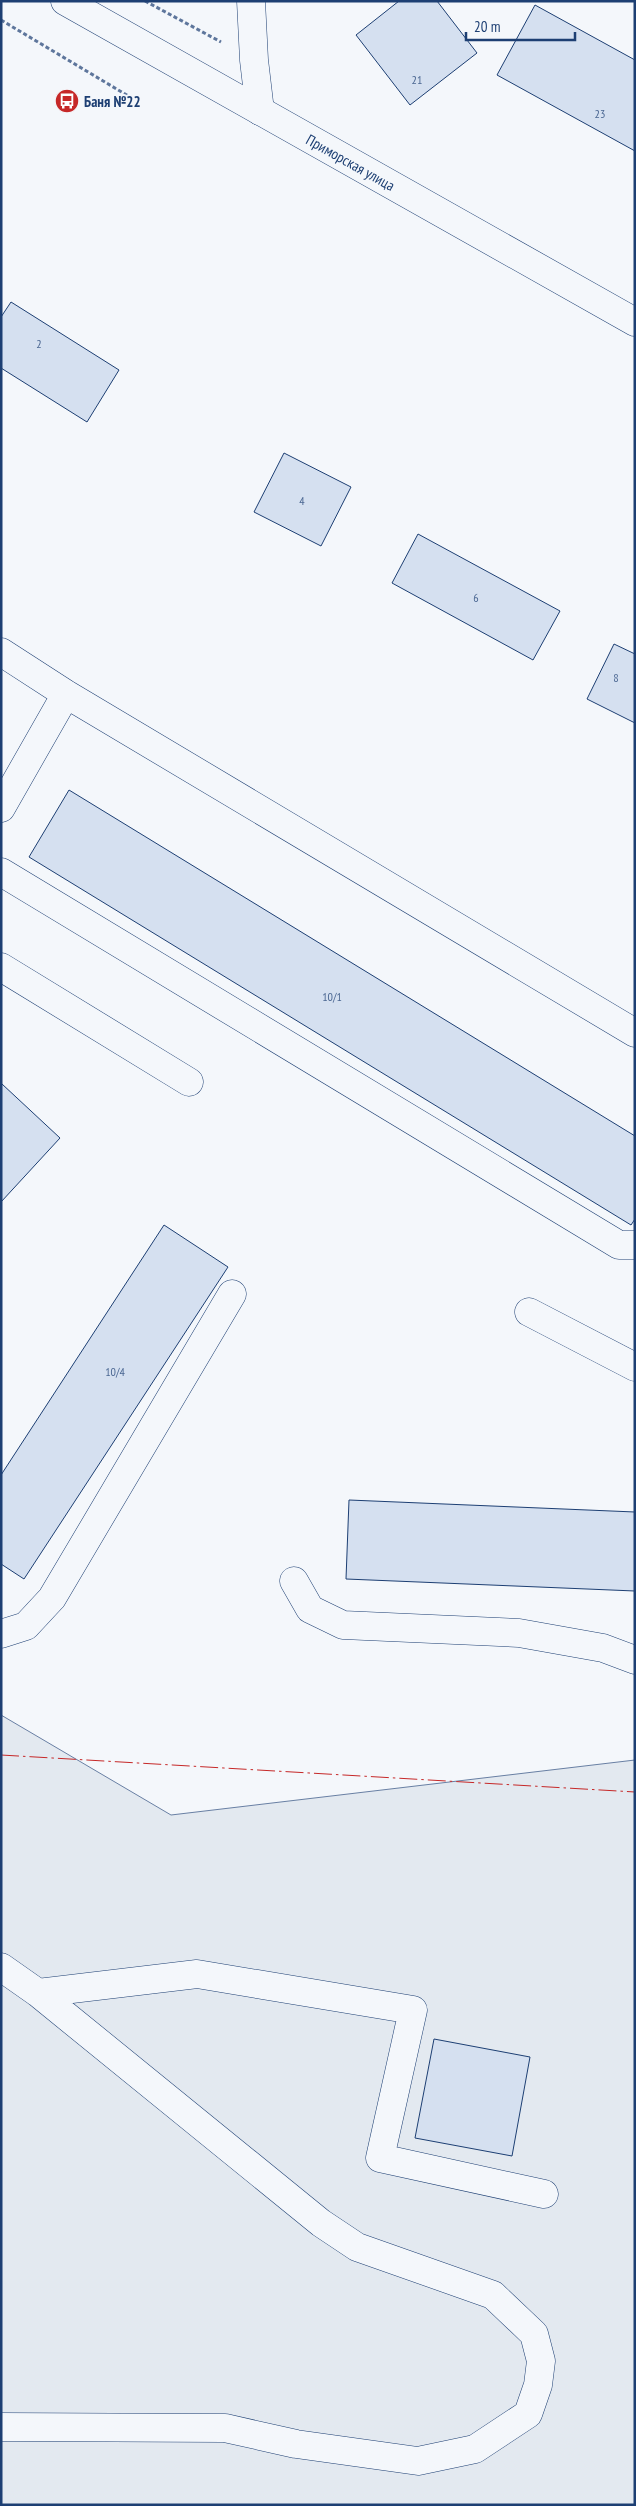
<svg xmlns="http://www.w3.org/2000/svg" width="636" height="2506" viewBox="0 0 636 2506" font-family="'PT Sans Narrow',sans-serif">
	<rect width="100%" height="100%" fill="#f4f7fb"/>
	<path fill="#e3e9f0" stroke="#687fa3" d="M1,1715L171,1815L635,1760V2505H1Z"/>
	<path fill="#d5e0f0" stroke="#1d3f73" d="M399,1H437L477,53L410,105L356,35Z
		M535,5L635,60V151L497,75Z
		M11,302L119,370L87,422L1,368V317Z
		M284,453L351,487L321,546L254,512Z
		M418,534L560,611L533,660L392,583Z
		M614,644L635,654V723L587,699Z
		M69,790L635,1136V1219L631,1225L29,857Z
		M2,1084L60,1138L1,1202V1085Z
		M164,1225L228,1267L24,1579L1,1564V1475Z
		M349,1500L635,1512V1591L346,1579Z
		M434,2039L530,2057L512,2156L415,2138Z"/>
	<g fill="none" stroke-linecap="round" stroke-linejoin="round">
		<g stroke="#1d3f73" stroke-width="29">
			<path id="minor" d="M251,1L254,60L260,111
				M1,652L66,694L635,1033
				M1,808L66,694
				M1,872L619,1245H635
				M1,967L189,1082
				M529,1312L635,1367
				M294,1581L310,1609L343,1625L519,1633L603,1648L635,1660
				M1,1634L26,1626L52,1598L232,1294
				M1,1967L38,1993L321,2223L357,2247L493,2295L534,2334L541,2361L538,2385L528,2414L475,2449L418,2461L296,2444L225,2428L1,2427
				M38,1993L197,1974L413,2010L380,2158L544,2194"/>
		</g>
		<g stroke="#1d3f73" stroke-width="29">
			<g id="highway">
				<path id="s1" d="M65,1L635,322"/>
			</g>
		</g>
		<path stroke="#5e769c" stroke-width="3" stroke-dasharray="4 2.5" stroke-linecap="butt" d="M145,1L221,42
			M1,20L135,100"/>
		<use href="#minor" stroke="#f4f7fb" stroke-width="28"/>
		<use href="#highway" stroke="#f4f7fb" stroke-width="28"/>
		<path stroke="#c62828" stroke-width="1" stroke-dasharray="18 4 2.5 4" stroke-linecap="butt" d="M1,1755L635,1792"/>
	</g>
	<defs>
		<g id="bus-disc" transform="scale(1.25)"><circle r="9.5" fill="#c62828" stroke="#f4f7fb"/><path d="M-5-6H5V4H4V6H2V4H-2V6H-4V4H-5ZM-3.5-4V0h7V-4ZM-3.5 1.2v1.5H-2V1.2ZM2 1.2v1.5H3.5V1.2Z" fill="#fff"/></g>
	</defs>
	<g fill-rule="evenodd">
		<use href="#bus-disc" x="67" y="101"/>
	</g>
	<g text-anchor="middle" dominant-baseline="central" stroke-width="4" stroke-linejoin="round" paint-order="stroke">
		<g font-size="12" fill="#4b6792">
			<text x="417" y="79">21</text>
			<text x="600" y="113">23</text>
			<text x="39" y="343">2</text>
			<text x="302" y="500">4</text>
			<text x="476" y="597">6</text>
			<text x="616" y="677">8</text>
			<text x="332" y="996">10/1</text>
			<text x="115" y="1371">10/4</text>
		</g>
		<g font-size="15" font-weight="bold" fill="#1d3f73" stroke="#f4f7fb" text-anchor="start">
			<text x="84" y="101">Баня №22</text>
		</g>
		<g font-size="15" fill="#1d3f73" stroke="#f4f7fb">
			<text stroke="none"><textPath href="#s1" startOffset="328">Приморская улица</textPath></text>
		</g>
	</g>
	<rect width="636" height="2506" fill="none" stroke="#1d3f73" stroke-width="5"/>
	<path d="M466 32v8h109v-8" fill="none" stroke="#1d3f73" stroke-width="2.5"/>
	<text x="474" y="32" font-size="15" fill="#1d3f73" stroke="#f4f7fb" stroke-width="4" paint-order="stroke">20 m</text>
</svg>
